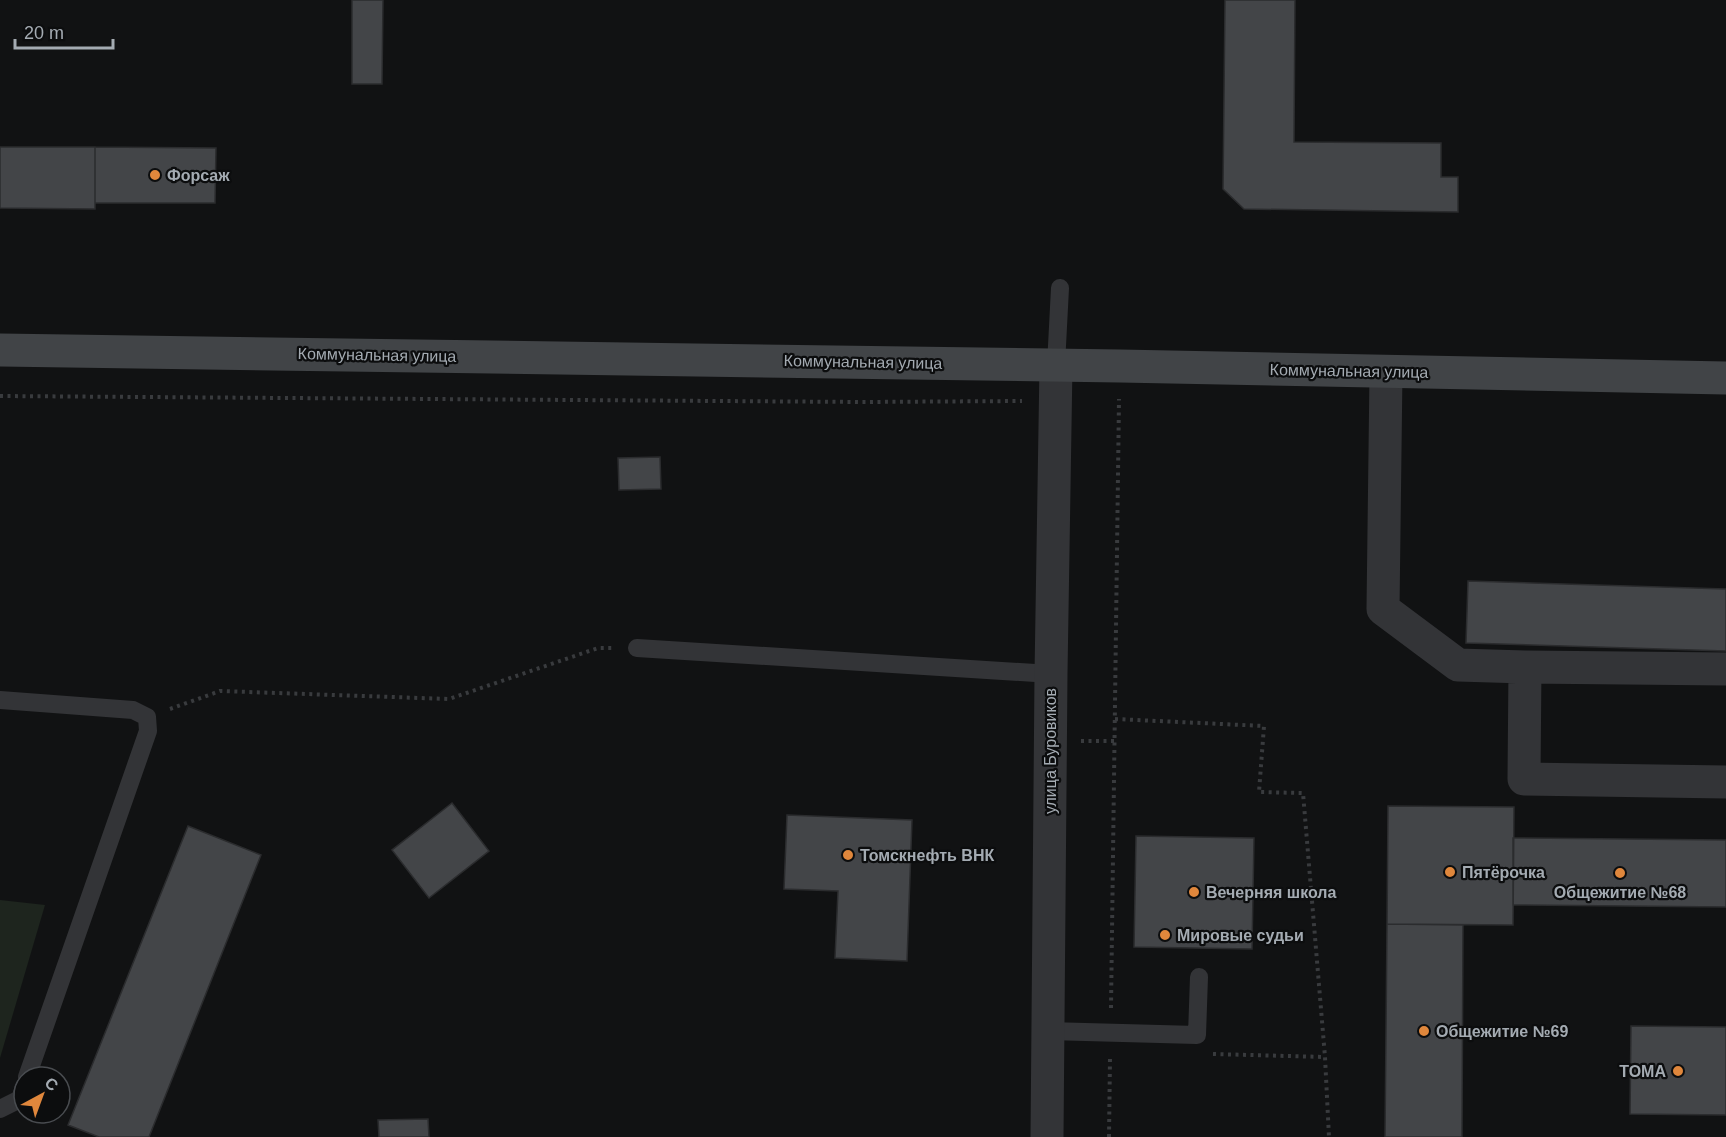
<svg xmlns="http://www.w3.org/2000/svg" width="1726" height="1137" viewBox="0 0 1726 1137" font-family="Arial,sans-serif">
	<rect width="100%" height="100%" fill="#111213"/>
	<path fill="#1e251e" d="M0,900L45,905L0,1058Z"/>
	<path fill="#434548" stroke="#2b2c2e" stroke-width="1.5" d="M352,0H383L382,84H352Z
		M1225,0H1295L1294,142L1441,143V177H1458V212L1244,209L1223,189Z
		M0,147H95V209L0,208Z
		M95,147L216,148L215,203H95Z
		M660,457L661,489L619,490L618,458Z
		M1468,581L1726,589V651L1466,643Z
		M452,803L489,851L429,898L392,850Z
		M1388,806L1514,807L1513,925L1387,924Z
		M787,815L912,820L907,961L835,958L838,891L784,889Z
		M188,826L261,855L149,1137H99L68,1125Z
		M1136,836L1254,838L1252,949L1134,947Z
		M1513,838L1726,840V907L1513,905Z
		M1387,924L1463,925L1462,1137H1385Z
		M1631,1026L1726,1027V1115L1630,1114Z
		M428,1119L429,1137H379L378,1120Z"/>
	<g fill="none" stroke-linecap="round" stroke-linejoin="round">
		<path stroke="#393b3e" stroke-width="4" stroke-dasharray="3 4.5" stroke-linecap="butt" d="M0,396L861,402L1022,401
			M170,709L220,691L449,699L598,648H613
			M1115,719L1264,726L1259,792L1303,793L1325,1057
			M1081,741H1114
			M1111,1008L1119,399
			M1213,1054L1325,1057L1329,1137
			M1109,1137L1110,1058"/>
		<path stroke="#333437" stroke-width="18" d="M1056,365L1060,288
			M637,648L1051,674
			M0,700L133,710L147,717L148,731L27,1077
			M1048,1031L1197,1035L1199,977
			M0,1109L20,1099L24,1087"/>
		<path stroke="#333437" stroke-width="33" d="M1386,372L1383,609L1458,665L1525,667L1726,669
			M1525,667L1524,779L1726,782
			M1047,1137L1051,674L1056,365"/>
		<path stroke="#414447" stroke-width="33" d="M0,350L1120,366L1726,378"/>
	</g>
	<g fill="#e0873c" stroke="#0c0d0e" stroke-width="2">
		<circle cx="155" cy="175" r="6"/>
		<circle cx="848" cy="855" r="6"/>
		<circle cx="1450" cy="872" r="6"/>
		<circle cx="1620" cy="873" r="6"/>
		<circle cx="1194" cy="892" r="6"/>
		<circle cx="1165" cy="935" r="6"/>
		<circle cx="1424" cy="1031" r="6"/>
		<circle cx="1678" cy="1071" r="6"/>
	</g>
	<g text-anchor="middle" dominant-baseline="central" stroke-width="4.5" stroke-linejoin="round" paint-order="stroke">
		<g font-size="16" font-weight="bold" fill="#a4abb2" stroke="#0c0d0e" text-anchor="start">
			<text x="167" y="175">Форсаж</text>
			<text x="860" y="855">Томскнефть ВНК</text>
			<text x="1462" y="872">Пятёрочка</text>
			<text x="1206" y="892">Вечерняя школа</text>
			<text x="1620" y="892" text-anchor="middle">Общежитие №68</text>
			<text x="1177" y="935">Мировые судьи</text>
			<text x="1436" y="1031">Общежитие №69</text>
			<text x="1666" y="1071" text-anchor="end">ТОМА</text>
		</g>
		<g font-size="16" fill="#a4abb2" stroke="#0c0d0e">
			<text transform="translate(377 355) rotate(1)">Коммунальная улица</text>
			<text transform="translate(863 362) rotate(1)">Коммунальная улица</text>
			<text transform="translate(1349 371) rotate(1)">Коммунальная улица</text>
			<text transform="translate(1050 751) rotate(-90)">улица Буровиков</text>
		</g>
	</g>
	<g transform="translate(42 1095) rotate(41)"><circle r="28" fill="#0c0d0e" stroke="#494c50" stroke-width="1.5"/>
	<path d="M0-4.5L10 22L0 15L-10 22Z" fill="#e0873c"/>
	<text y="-9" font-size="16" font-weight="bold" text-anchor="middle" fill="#a4abb2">С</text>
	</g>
	<path d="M15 39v9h98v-9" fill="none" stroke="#a4abb2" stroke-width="3"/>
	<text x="24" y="39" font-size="18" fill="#a4abb2" stroke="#0c0d0e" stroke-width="4.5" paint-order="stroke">20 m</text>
</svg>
